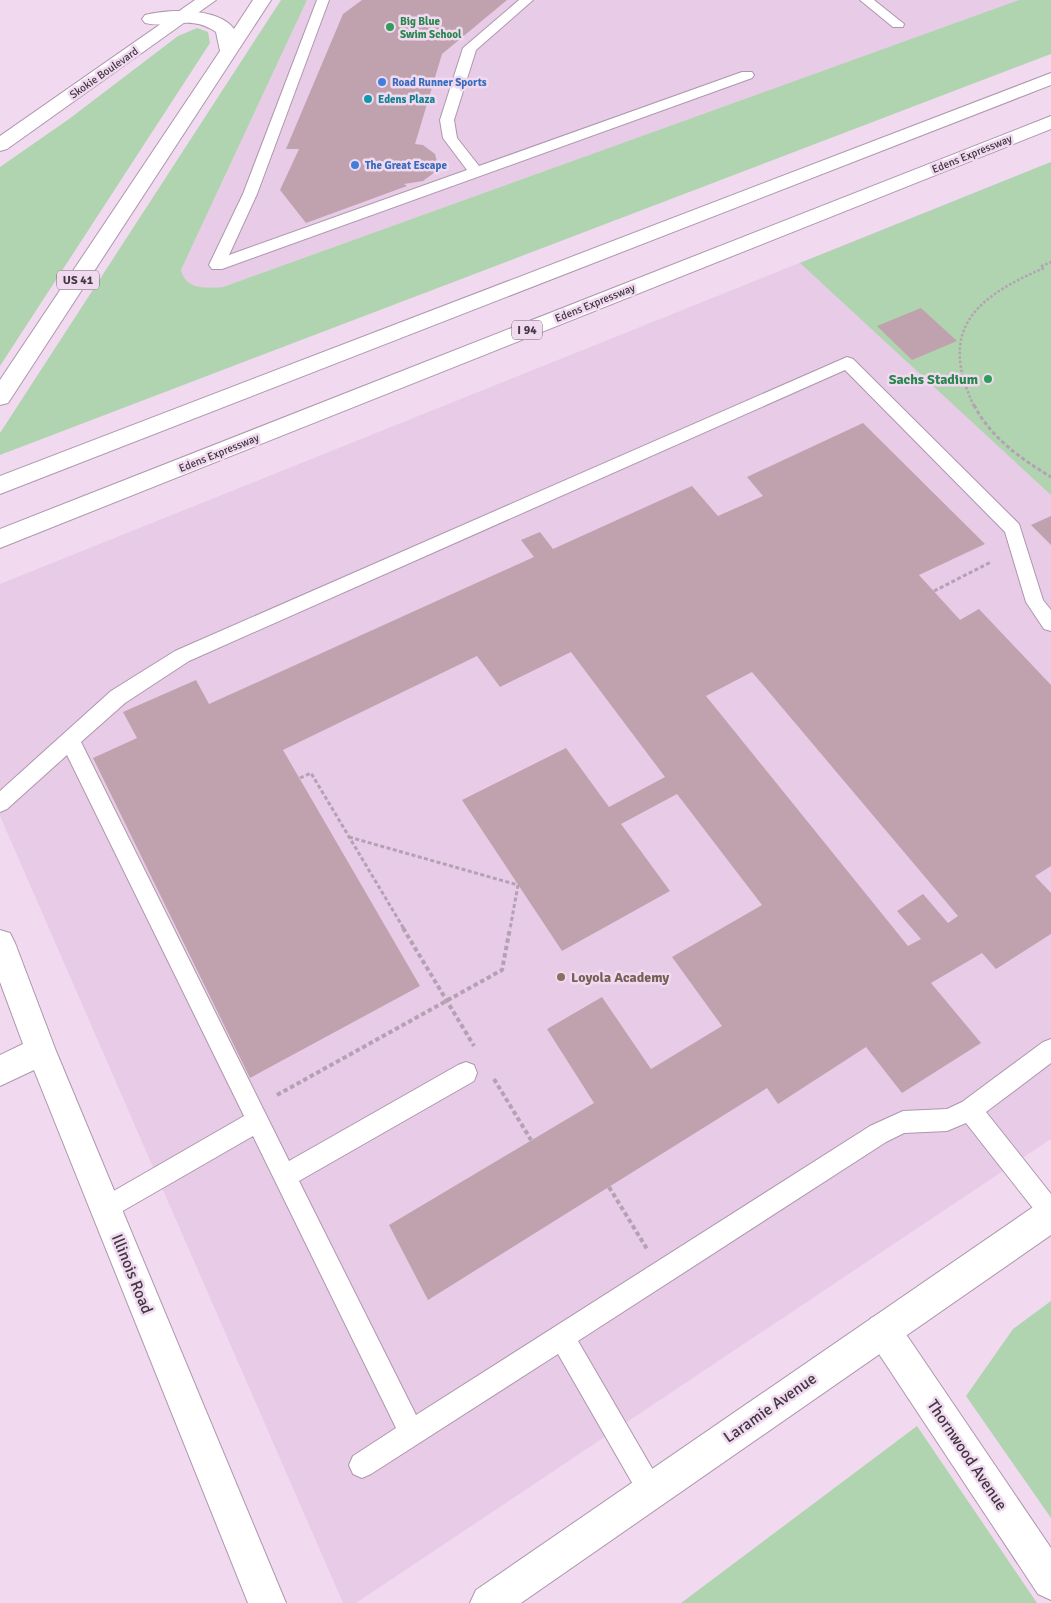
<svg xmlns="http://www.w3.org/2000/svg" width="1051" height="1603" viewBox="0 0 1051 1603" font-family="Signika,sans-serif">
	<rect width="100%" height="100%" fill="#f1daf0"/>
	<path fill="#e8cbe7" d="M307,0H1019L223,287L206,288L191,286L183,279L181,270Z
		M1051,162V1139L356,1603H343L0,816V584Z"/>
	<path fill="#b0d4b0" d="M281,0H307L181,270C186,290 205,288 223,287L1019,0H1051V54L0,455V433Z
		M197,28L208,32L210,43L0,366V167L69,119L178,36Z
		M1051,162V495L800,263Z
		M1051,1301V1518L966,1396L1013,1329Z
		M917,1426L1037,1603H681Z"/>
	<path fill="#c0a2ae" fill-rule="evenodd" d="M362,0H507L442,54L415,144L423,145L435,154L438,166L435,172L423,181L404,184L407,186L306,223L280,190L299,149H286L343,14Z
		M921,308L957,341L912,360L877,326Z
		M863,423L985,544L919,575L960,620L979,609L1051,685V866L1035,876L1051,893V934L996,969L982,953L931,983L981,1043L902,1093L866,1047L778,1104L767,1088L428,1300L389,1225L594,1103L547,1029L602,997L651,1069L722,1026L672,957L762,905L677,794L621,824L670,891L562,951L462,800L566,748L609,807L665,777L571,652L500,687L477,656L283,750L420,986L250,1078L93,758L137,738L123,712L196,680L209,704L534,557L521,540L540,532L553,549L692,486L718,516L763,496L747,477ZM752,672L958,916L948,923L923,894L897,911L921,939L908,946L706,696Z
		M1051,516V545L1031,525Z"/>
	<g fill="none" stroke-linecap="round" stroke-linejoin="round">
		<g stroke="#ad97ac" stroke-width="2">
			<path id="service" d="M317,0H329L257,194L229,255L467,170L443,138L440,120L463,48L519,0H533L476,50L454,120L457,138L479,166L742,72H752L754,75L752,78L222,269H212L209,265L243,194Z
				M860,0H874L904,24L903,27H893Z
				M847,357L853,359L1019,524L1043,600L1051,610V631L1044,629L1026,602L1005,532L845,370L189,661L125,703L81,742L289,1161L458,1065L466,1062L474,1065L477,1073L474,1081L299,1181L416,1415L870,1126L903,1111L947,1109L962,1102L1043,1042L1051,1039V1063L986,1112L1051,1194V1225L1043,1221L966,1123L947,1131L904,1133L886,1142L578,1341L660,1482L664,1491L660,1500L651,1504L642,1500L558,1354L371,1474L362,1478L353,1474L349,1465L353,1456L396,1428L253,1136L114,1216L106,1220L98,1216L94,1208L98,1200L244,1116L67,755L7,809L0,812V791L111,691L175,651Z"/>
		</g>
		<g stroke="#ad97ac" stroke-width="2">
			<path id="minor" d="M883,1313L895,1318L1051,1548V1600L1038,1594L871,1342L866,1330L871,1318Z"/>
		</g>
		<g stroke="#ad97ac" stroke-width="2">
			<path id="tertiary" d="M0,930L10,933L15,943L56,1051L286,1603H248L34,1070L0,1086V1055L23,1044L0,982Z
				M1051,1199V1235L521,1603H470L476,1590L1039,1203Z"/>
		</g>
		<g stroke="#ad97ac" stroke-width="2">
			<path id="primary" d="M195,0H216L7,149L0,151V136Z"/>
		</g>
		<g stroke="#ad97ac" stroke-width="2">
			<path id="motorway" d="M253,0H271L8,403L0,405V380L220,51L216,32C190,14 171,29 145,23L142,19L145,15C168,9 218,7 234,29Z
				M1051,73V85L0,494V476Z
				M1051,116V129L0,548V529Z"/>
		</g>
		<path stroke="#b4a2b3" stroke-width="2.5" stroke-dasharray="2.5 2" stroke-linecap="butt" d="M974,406C937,329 976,297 1044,268L1042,266L1051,262"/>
		<path stroke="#b4a2b3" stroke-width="3" stroke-dasharray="4 2.5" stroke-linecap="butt" d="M974,405C991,438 1020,458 1051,477
			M934,591L991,562
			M300,778L311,773L404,929
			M349,837L518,885L510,929"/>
		<path stroke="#b4a2b3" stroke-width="4" stroke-dasharray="4.5 3" stroke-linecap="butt" d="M403,928L474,1046
			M494,1079L531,1140
			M277,1095L502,970L510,928
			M609,1187L647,1249"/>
		<use href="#service" fill="#fff" fill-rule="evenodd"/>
		<use href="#minor" fill="#fff" fill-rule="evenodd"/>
		<use href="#tertiary" fill="#fff" fill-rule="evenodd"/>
		<use href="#primary" fill="#fff" fill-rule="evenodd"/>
		<use href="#motorway" fill="#fff" fill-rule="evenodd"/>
	</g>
	<g fill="#2e9e5b" stroke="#f1daf0" stroke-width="2">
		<circle cx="390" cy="27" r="5"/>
		<circle cx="988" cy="379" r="5"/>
	</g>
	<g fill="#3f7fe0" stroke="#f1daf0" stroke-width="2">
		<circle cx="382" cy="82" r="5"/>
		<circle cx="355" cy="165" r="5"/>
	</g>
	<circle fill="#0f9aa8" stroke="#f1daf0" stroke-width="2" cx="368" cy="99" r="5"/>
	<circle fill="#8d6e63" stroke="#f1daf0" stroke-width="2" cx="561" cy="977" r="5"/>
	<g text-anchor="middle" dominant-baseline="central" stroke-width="5" stroke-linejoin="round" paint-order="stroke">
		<g font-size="11" font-weight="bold" fill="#27864d" stroke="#f1daf0" text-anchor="start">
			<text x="400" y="21">Big Blue<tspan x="400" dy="13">Swim School</tspan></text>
		</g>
		<g font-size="11" fill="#403740" stroke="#f1daf0">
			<text transform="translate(104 73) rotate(-35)">Skokie Boulevard</text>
			<text transform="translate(972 154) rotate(-22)">Edens Expressway</text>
			<text transform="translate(595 303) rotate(-22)">Edens Expressway</text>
			<text transform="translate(219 453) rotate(-22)">Edens Expressway</text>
		</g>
		<g font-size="11" font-weight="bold" fill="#366cbe" stroke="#f1daf0" text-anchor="start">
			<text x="392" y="82">Road Runner Sports</text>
			<text x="365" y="165">The Great Escape</text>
		</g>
		<g font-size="11" font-weight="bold" fill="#0d838f" stroke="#f1daf0" text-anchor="start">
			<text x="378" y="99">Edens Plaza</text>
		</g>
		<g fill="#f1daf0" stroke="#756875" stroke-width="1">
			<rect x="57" y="270.5" width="42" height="19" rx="4"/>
			<rect x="512" y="320.5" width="30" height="19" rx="4"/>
		</g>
		<g font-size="12" font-weight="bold" fill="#403740">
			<text x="78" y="280">US 41</text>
			<text x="527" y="330">I 94</text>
		</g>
		<g font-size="14" font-weight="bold" fill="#27864d" stroke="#f1daf0" text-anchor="end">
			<text x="978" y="379">Sachs Stadium</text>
		</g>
		<g font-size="14" font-weight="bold" fill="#785e54" stroke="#f1daf0" text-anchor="start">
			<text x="571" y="977">Loyola Academy</text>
		</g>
		<g font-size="16" fill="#403740" stroke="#f1daf0">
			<text transform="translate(132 1274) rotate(68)">Illinois Road</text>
			<text transform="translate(770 1408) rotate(-35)">Laramie Avenue</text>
			<text transform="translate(967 1455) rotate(56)">Thornwood Avenue</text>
		</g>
	</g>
</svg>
